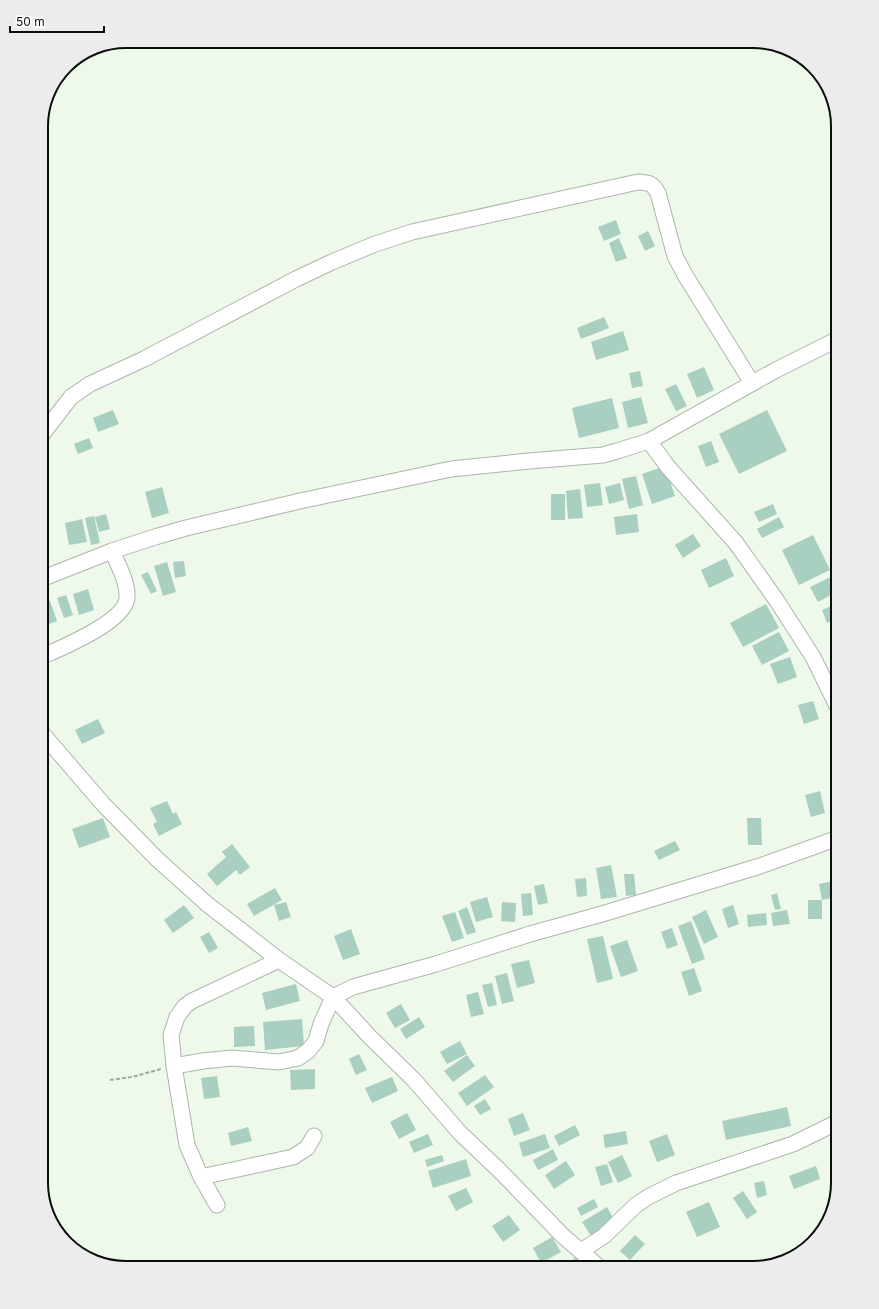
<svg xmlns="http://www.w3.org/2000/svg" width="879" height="1309" viewBox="0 0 879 1309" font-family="Inter,sans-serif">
	<rect width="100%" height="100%" fill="#eef8eb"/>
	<path fill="#a8cfc0" d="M616,220L621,234L604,241L598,227Z
		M648,231L655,246L645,251L638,236Z
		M619,238L627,258L616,262L609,243Z
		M604,317L609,328L581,339L577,328Z
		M623,331L629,350L596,360L591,342Z
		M704,367L714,390L697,398L687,374Z
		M640,371L643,386L632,388L629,373Z
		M676,384L687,406L676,411L665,389Z
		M641,397L648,423L628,428L622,402Z
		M612,398L619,428L579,438L572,408Z
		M113,410L119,424L98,432L93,418Z
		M767,410L787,451L739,474L719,434Z
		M89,438L93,448L78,454L74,444Z
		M711,441L719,462L706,467L698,446Z
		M665,466L675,496L652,504L642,474Z
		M636,476L643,505L629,509L622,479Z
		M600,483L603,505L587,507L584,485Z
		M620,483L624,500L609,504L605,487Z
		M162,487L169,513L152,518L145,492Z
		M580,489L583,518L568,519L566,491Z
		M551,494H565V520H551Z
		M773,504L777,514L759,522L754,512Z
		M106,514L110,529L99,532L95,517Z
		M637,514L639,532L616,535L614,517Z
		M94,516L100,543L91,545L85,518Z
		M779,517L784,527L762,538L757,529Z
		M82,519L87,542L69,545L65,523Z
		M693,534L701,546L683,558L675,545Z
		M813,535L830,570L799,585L782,550Z
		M726,558L734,576L709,588L701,570Z
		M184,561L186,576L175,578L173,562Z
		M167,562L176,592L163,596L154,566Z
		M148,572L157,591L151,594L141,575Z
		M835,575L838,581V591L818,602L810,587Z
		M88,589L94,610L79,615L73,594Z
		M66,595L73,615L64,618L57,598Z
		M50,601L57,621L46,625L41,613V604Z
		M838,603V618L827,623L822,610Z
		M766,604L779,628L743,647L730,623Z
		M779,632L789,651L762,665L752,646Z
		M790,657L797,677L778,684L770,664Z
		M813,701L819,719L804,724L798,705Z
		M98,719L105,733L82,744L75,730Z
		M820,791L825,813L811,817L805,795Z
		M167,801L173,814L176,812L182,824L159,836L153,824L157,822L150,808Z
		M103,818L110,837L79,848L72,829Z
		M747,818H761L762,845H748Z
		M675,841L680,850L659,860L654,851Z
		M232,844L250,867L240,875L236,870L217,886L207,874L226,857L222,852Z
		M611,865L617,897L601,899L596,868Z
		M624,874H634L636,895L626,896Z
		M586,878L587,896L577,897L575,879Z
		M834,881L837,897L822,900L819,884Z
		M544,884L548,903L538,905L534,886Z
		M275,888L282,900L254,916L247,904Z
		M531,893L533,915L523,916L521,894Z
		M777,893L781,909L775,910L771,895Z
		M487,897L493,917L476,922L470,902Z
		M808,900H822V919H808Z
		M286,902L291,917L279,921L274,905Z
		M502,902L516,903L515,922L501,921Z
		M184,905L194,918L173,933L164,920Z
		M733,905L739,924L728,928L722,909Z
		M467,907L476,932L467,935L458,911Z
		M706,910L718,937L704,944L692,917Z
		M787,910L790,924L773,926L771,913Z
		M455,912L464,938L452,942L442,916Z
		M766,913L767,925L748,927L747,915Z
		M691,921L705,959L692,964L678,926Z
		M672,928L678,945L667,949L661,932Z
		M351,929L360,954L343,960L334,936Z
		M209,932L218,948L209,953L200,937Z
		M603,936L613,979L597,983L587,939Z
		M627,940L638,971L621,977L610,946Z
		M529,960L535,983L517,988L511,964Z
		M694,968L702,991L689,996L681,972Z
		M507,973L514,1001L502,1004L495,976Z
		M492,983L497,1005L488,1007L482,985Z
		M296,984L300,1001L266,1010L262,993Z
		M478,992L484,1014L471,1017L466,995Z
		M401,1004L410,1020L395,1028L386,1013Z
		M419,1017L425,1027L406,1039L400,1029Z
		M302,1019L304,1046L265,1050L263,1022Z
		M254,1026L255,1046L234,1047V1027Z
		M460,1041L467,1054L447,1064L440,1052Z
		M359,1054L367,1070L356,1075L349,1059Z
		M467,1055L475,1066L453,1082L444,1071Z
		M315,1069V1089L291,1090L290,1070Z
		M485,1075L494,1087L467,1106L458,1093Z
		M217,1076L220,1097L204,1099L201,1078Z
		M392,1077L398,1091L372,1103L365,1088Z
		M485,1099L491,1109L480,1115L474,1106Z
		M787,1107L791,1126L726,1140L722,1121Z
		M407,1113L416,1130L399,1139L390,1122Z
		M523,1113L530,1130L514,1136L508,1119Z
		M575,1125L580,1135L559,1146L554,1136Z
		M248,1127L252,1141L231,1146L228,1133Z
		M626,1131L628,1144L605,1148L603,1135Z
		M428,1134L433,1145L414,1153L409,1142Z
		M545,1134L550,1148L523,1157L519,1143Z
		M667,1134L675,1155L657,1162L649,1141Z
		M553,1149L558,1160L538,1170L533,1160Z
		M442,1155L444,1161L427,1167L425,1160Z
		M622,1155L632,1176L618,1183L608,1162Z
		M466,1159L471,1176L433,1188L428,1171Z
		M566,1161L575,1175L554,1189L545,1175Z
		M607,1164L613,1182L601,1186L595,1167Z
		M816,1166L820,1179L794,1189L789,1176Z
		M764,1181L767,1195L757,1198L754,1183Z
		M466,1188L473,1202L456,1211L448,1196Z
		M743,1191L757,1212L747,1219L733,1198Z
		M594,1199L598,1207L581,1216L577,1208Z
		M709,1202L720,1227L697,1237L686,1212Z
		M607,1207L615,1221L591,1236L582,1222Z
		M509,1215L520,1230L503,1242L492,1226Z
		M635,1235L645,1244L630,1260L620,1251Z
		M552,1237L561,1252L541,1263L533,1248Z
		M578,1255L587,1265L583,1268H571L568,1264Z
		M549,1261L553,1268H536Z"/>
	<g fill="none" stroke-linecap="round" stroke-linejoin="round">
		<g stroke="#acb6aa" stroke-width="17">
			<path id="minor" d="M41,436L71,397L90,384L144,359L296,279L332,262L375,244L412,232L638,182C650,183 652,183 658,193L675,256L685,275L752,383
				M649,441L668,467L736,543L777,601L813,657L838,708
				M41,579L112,551L155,537L186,528L300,501L451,469L529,461L603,455L617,451L649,441L776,370L838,339
				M41,657C61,648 125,622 127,598C128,582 118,565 112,551
				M41,732L103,804L158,860L207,904L279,960L333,997L370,1037L414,1080L460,1133L499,1170L563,1236L600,1268
				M174,1066L203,1061L232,1058L279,1062L298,1058L308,1051L316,1041L321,1024L333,997L353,987L436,964L530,934L602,914L760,866L838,838
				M201,1177L293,1157L307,1148L314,1136
				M217,1205L201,1177L187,1145L174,1066L171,1035L177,1017L185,1006L192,1001L279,960
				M581,1251L604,1236L636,1205L648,1197L676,1183L793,1144L838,1122"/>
		</g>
		<path stroke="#a0a89e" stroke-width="2" stroke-dasharray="4 2" stroke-linecap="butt" d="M110,1080L132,1077L161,1069"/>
		<use href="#minor" stroke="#fff" stroke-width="15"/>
	</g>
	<path d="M0 0H879V1309H0ZM126 48H753A78 78 0 0 1 831 126V1183A78 78 0 0 1 753 1261H126A78 78 0 0 1 48 1183V126A78 78 0 0 1 126 48Z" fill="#ebeceb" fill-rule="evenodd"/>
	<path fill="none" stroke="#0b0f0b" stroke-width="2" d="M126 48H753A78 78 0 0 1 831 126V1183A78 78 0 0 1 753 1261H126A78 78 0 0 1 48 1183V126A78 78 0 0 1 126 48Z"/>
	<path d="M10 26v6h94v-6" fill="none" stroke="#0b0f0b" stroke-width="2"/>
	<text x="16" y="26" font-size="12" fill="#0b0f0b" stroke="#ffffff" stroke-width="3" paint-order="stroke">50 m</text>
</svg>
